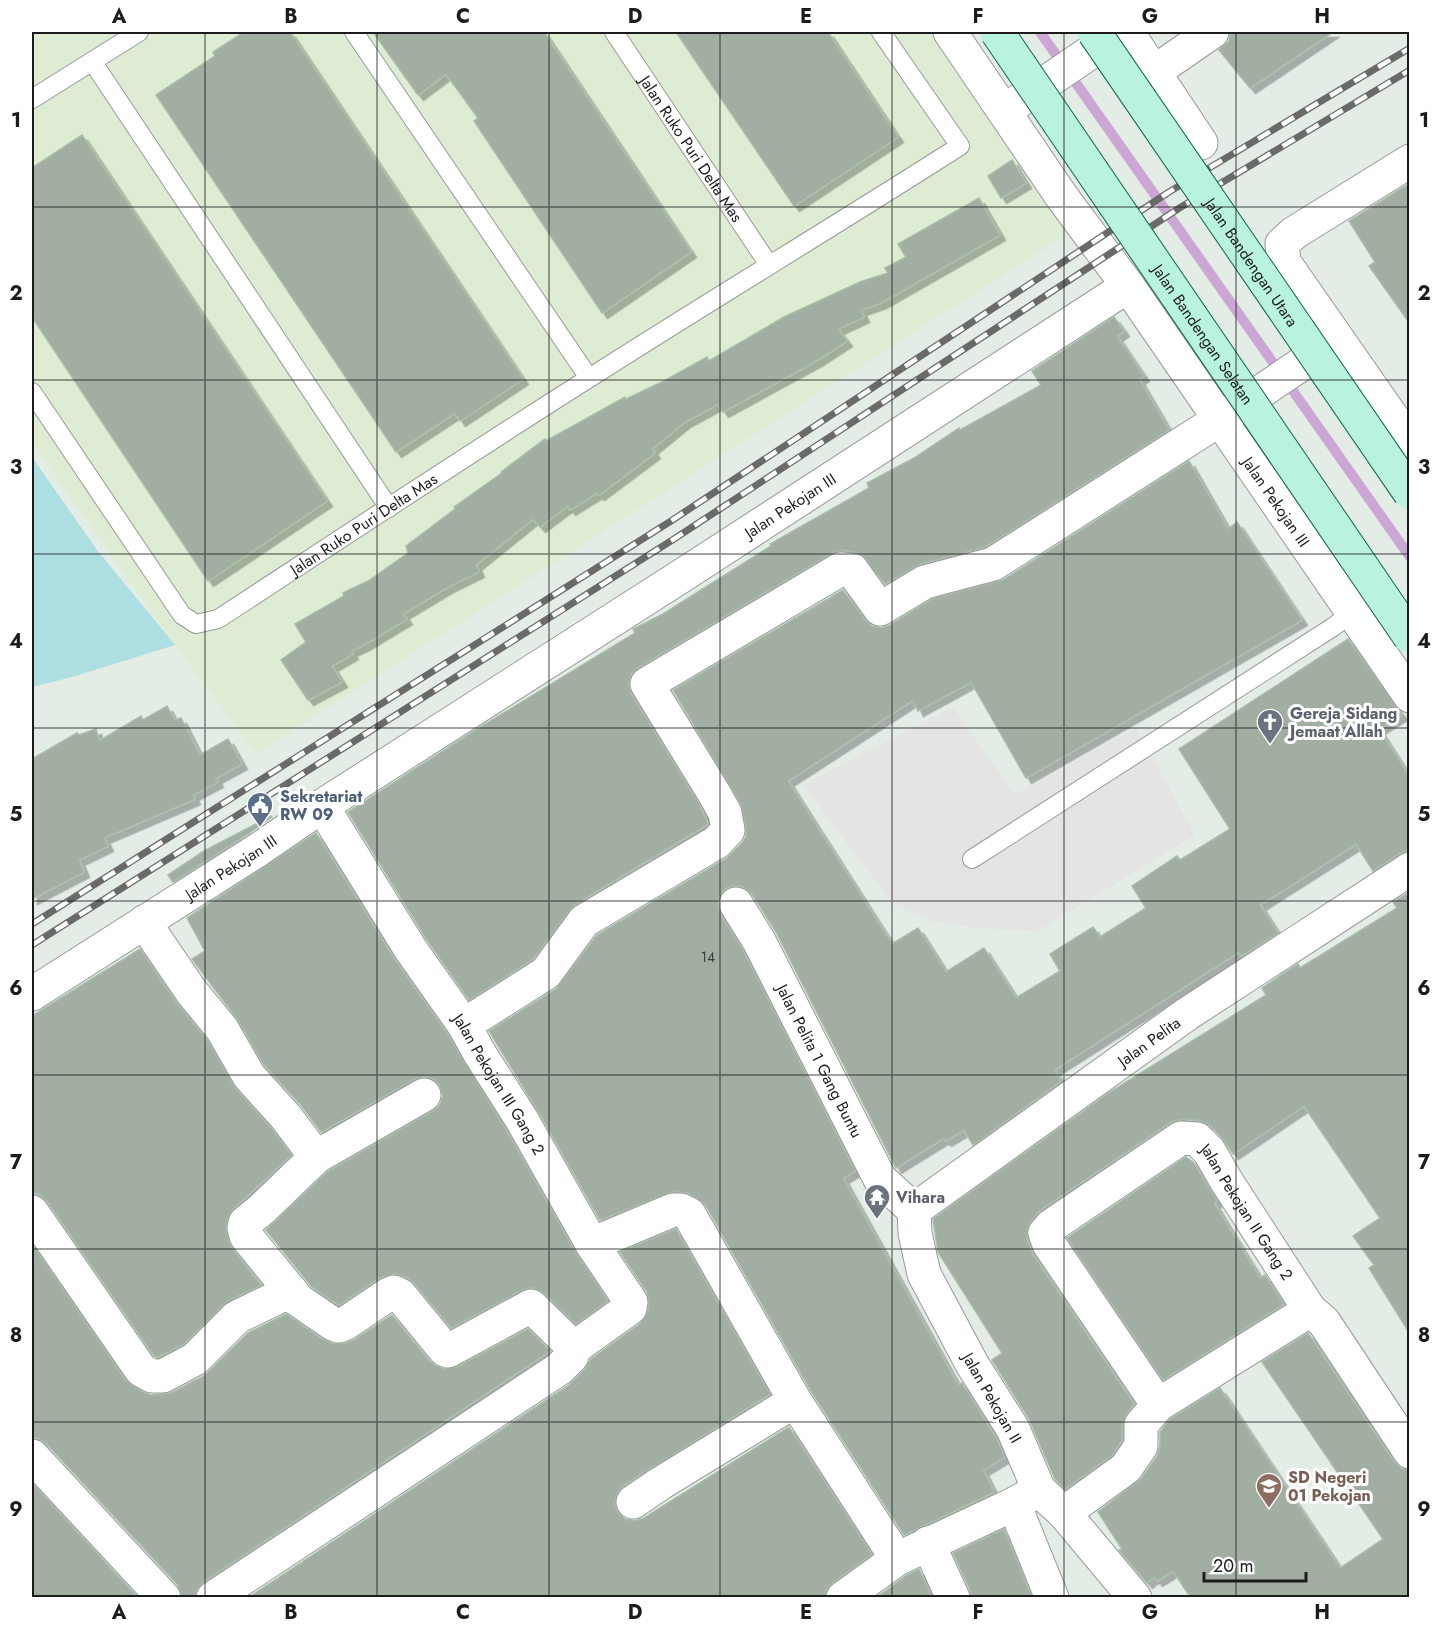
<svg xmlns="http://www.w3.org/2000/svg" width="1441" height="1629" viewBox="0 0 1441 1629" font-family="Jost,sans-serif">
	<defs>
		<filter id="shadow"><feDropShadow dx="5.5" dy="5.5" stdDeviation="0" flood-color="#0004"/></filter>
	</defs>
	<rect width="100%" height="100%" fill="#e3ece5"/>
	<path fill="#ddecd3" d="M32,32H965L1094,217L257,753L175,645L32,443Z"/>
	<path fill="#addfe2" d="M32,457L97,550L175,645L72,677L32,687Z"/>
	<path fill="#e4e4e4" d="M953,707L1015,795L1136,728L1195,835L1038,931L978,928L931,921L893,904L803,785Z"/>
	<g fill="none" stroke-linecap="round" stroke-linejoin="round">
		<path stroke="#cca7d6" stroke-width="10" d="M1040,32L1410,557"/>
	</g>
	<path fill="#a2aea2" stroke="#a6bda7" stroke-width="1.5" filter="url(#shadow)" d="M244,32H290L523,379L460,421L455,413L396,452L156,95L215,56L213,52Z
		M373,32H544L691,252L602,313L474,121L478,118L446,74L418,95Z
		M676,32H828L898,137L794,206Z
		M1235,32H1333L1250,88L1219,50L1229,41L1230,35Z
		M82,135L327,501L208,581L32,317V168Z
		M1012,160L1026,183L1001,198L988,176Z
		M1410,183V324L1369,266L1375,262L1349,221Z
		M979,198L1000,235L881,303L861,310L864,317L838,329L847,341L818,360L723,412L718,404L685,422L652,449L655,453L599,495L597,493L570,510L568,506L540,527L533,519L476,565L479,572L448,587L403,614L407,619L364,645L351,651L353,654L332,666L342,682L308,700L281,660L306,642L295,624L344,596L343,593L368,581L408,553L406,546L455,509L454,507L502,473L501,472L545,439L546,441L625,397L626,399L664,381L707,357L709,361L784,317L860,282L888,273L885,268L906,257L898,244Z
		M1114,317L1124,331L1117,336L1144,376L1139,379L1169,430L985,547L920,564L885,584L862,554L843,550L832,553L637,668L631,674L628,684L631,694L699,804L708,824L574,905L533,959L469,1000L427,940L348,812L474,731L635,633L633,629L663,614L771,546L770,544L869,488L867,483L914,458L959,428L960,430L1041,385L1032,371Z
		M1189,461L1228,529L1237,522L1302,620L1026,778L971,682L918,711L913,700L788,781L892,944L918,928L946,972L984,948L1016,998L1060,971L1050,954L1093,927L1100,937L1146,908L1132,886L1177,856L1180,860L1230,829L1179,749L1348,639L1402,715L1379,729L1410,777V850L1400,853L1373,871L1356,844L1260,905L1278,933L1241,956L1239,952L1054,1070L1061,1081L973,1145L964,1130L946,1141L944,1138L896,1168L776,932L752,894L744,887L735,885L726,888L719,896L717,905L720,914L743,950L855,1171L843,1178L958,1385L962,1383L996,1438L1005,1457L983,1470L994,1492L904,1535L811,1391L705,1204L689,1193L673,1191L600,1220L538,1111L489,1031L556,989L597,935L727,858L742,843L746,836V827L741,804L673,690L843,590L865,620L872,626L881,628L890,625L932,599L1003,580Z
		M167,706L175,720L181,718L200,755L228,739L242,764L216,778L218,782L193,795L195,799L104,838L108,846L79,860L84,872L32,899V759L77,733L79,735L96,729L99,741L141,716L143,720Z
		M271,816L272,817L248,834L173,882L168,875L204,851Z
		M316,833L395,960L448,1035L506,1130L576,1253L608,1301L576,1324L544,1293L533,1287L522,1290L451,1328L414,1283L408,1278L395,1273L379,1278L339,1305L311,1286L266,1230L327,1172L433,1111L440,1105L443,1096L440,1086L434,1079L425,1076L415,1079L321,1132L300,1104L264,1065L238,1020L192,959L205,951L187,918Z
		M1410,892V1334L1369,1268L1374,1265L1353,1236L1380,1218L1304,1106L1233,1154L1222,1138L1210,1125L1198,1120L1182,1119L1171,1122L1040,1210L1031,1221L1027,1229V1239L1033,1255L1134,1404L1126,1414L1122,1425V1440L1112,1455L1065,1489L1055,1479L1029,1419L992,1360L1002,1353L938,1252L933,1219L1110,1092L1266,995L1262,988L1298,964L1300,968L1397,908L1393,902Z
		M140,949L176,1002L207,1040L235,1088L272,1129L291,1155L233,1209L227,1219L226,1233L231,1247L261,1285L229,1300L184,1344L158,1357L154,1356L47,1201L41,1195L32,1193V1016Z
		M1186,1157L1194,1163L1217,1201L1214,1203L1260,1278L1265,1275L1284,1304L1163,1380L1067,1238Z
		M676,1229L770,1394L622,1486L616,1494L614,1504L617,1512L625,1519L635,1521L644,1518L789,1427L872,1554L832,1583L826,1590L825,1598H248L569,1385L585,1369L591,1359L641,1323L648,1311L649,1304L647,1292L620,1252Z
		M32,1244L126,1381L143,1392L151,1395L171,1393L204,1376L248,1333L286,1314L322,1339L334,1344L346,1343L354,1340L392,1315L430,1362L443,1369L457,1367L528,1329L550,1351L203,1582L197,1589L195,1598H182L178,1585L46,1443L38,1438H32Z
		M1308,1333L1394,1462L1401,1468L1410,1470V1598H1191L1173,1571L1157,1581L1154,1577L1147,1583L1119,1550L1122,1549L1098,1512L1141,1479L1157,1456L1160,1446V1432L1170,1419L1220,1388L1340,1568L1383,1539L1262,1362Z
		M32,1483L138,1598H32Z
		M1004,1529L1032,1598H971L970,1590L953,1553Z
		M919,1569L932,1598H876L907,1575Z"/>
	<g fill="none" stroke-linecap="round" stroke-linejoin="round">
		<g stroke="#999" stroke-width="20">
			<g id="service">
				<path d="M354,32L589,378"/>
				<path id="s1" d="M614,32L769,265"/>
				<path d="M92,61L389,508"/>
				<path d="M32,99L139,32"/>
				<path id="s2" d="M32,392L182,615L196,624L218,619C342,538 466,456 591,377C713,299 838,224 960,146L881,32"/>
				<path d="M972,859L1333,627L1353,612"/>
			</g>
		</g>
		<g stroke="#999" stroke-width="35">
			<g id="minor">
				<path id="s3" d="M950,32L1062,197L1128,286L1410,696"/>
				<path d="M1127,32L1201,143"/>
				<path d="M1154,72L1212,32"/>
				<path d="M1013,105L1120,32"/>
				<path d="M1410,161L1294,233L1282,244L1284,262L1410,443"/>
				<path id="s4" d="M322,806L411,950L464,1025L480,1054L522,1120L592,1244L631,1302L630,1308L574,1348"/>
				<path id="s5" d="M736,904L759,941L880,1179L914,1210"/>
				<path d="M144,922L191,991L222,1029L249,1076L286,1117L316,1157"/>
				<path id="s6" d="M32,994L258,850L322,806L686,573L1128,286"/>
				<path d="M464,1025L546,973L584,921L717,842L728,830L725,813L715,795L647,684L841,569L852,570L880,609L925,582L993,564L1219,420L1337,340"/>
				<path d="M424,1095L316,1157L262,1209L245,1223L244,1228L246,1236L298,1300L333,1324L339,1326L346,1323L389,1294L394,1292L400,1295L445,1350L448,1351L531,1306L574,1348"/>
				<path d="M32,1212L141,1370L152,1376H163L195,1359L237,1317L291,1291"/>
				<path d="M592,1244L673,1210H681L689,1214L795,1401L897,1559"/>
				<path id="s7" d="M1158,1405L1049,1244L1045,1233L1051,1226L1181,1138L1197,1139L1209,1151L1227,1182L1310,1310"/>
				<path d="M32,1456L164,1598"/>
				<path d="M633,1502L661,1483L795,1401"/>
				<path d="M1014,1504L1052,1598"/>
				<path d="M1064,1513L1126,1468L1141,1446V1425L1158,1405L1310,1310L1324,1322L1410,1452"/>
				<path d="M928,1543L953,1598"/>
				<path d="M213,1598L559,1369L572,1356L574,1348"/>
				<path d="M843,1598L897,1559L1014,1504L1039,1490"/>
				<path id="s8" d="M1135,1598L1064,1513L1039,1490L1013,1429L972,1364L924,1274L915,1233L914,1210L1187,1014L1410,869"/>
			</g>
		</g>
		<use href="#service" stroke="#fff" stroke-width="18"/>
		<use href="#minor" stroke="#fff" stroke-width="33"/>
		<g stroke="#6a6a6a" stroke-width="7">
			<path id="rail" d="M32,924L671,521L1169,192L1410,48
				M32,945L674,539L1181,207L1410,70"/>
		</g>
		<use href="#rail" stroke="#fff" stroke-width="4.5" stroke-dasharray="14" stroke-linecap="butt"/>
		<g stroke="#0f674a" stroke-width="35" stroke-linecap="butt">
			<g id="secondary-bridge">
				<path id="s9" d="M997,32L1410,637"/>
				<path id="s10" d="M1094,32L1410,493"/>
			</g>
		</g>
		<use href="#secondary-bridge" stroke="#baf3dd" stroke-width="33"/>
	</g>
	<path fill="none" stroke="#1c1c1c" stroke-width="1.5" stroke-opacity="0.55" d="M205,32V1598M377,32V1598M549,32V1598M720,32V1598M892,32V1598M1064,32V1598M1236,32V1598M32,207H1410M32,380H1410M32,554H1410M32,728H1410M32,901H1410M32,1075H1410M32,1249H1410M32,1422H1410"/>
	<defs>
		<g id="church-pin" transform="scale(1.35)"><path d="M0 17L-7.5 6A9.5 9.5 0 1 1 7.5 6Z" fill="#6b7280" stroke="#fff"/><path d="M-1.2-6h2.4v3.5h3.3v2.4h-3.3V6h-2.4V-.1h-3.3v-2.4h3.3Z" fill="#fff"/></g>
		<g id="civic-pin" transform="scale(1.35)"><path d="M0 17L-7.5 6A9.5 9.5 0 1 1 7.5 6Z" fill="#5c6f8a" stroke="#fff"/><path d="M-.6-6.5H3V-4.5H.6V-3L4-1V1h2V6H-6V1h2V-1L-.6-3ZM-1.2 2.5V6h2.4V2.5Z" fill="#fff"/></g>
		<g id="temple-pin" transform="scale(1.35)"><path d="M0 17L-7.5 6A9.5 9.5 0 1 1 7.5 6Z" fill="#6b7280" stroke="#fff"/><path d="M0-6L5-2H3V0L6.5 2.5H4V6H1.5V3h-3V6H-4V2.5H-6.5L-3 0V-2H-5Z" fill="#fff"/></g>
		<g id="school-pin" transform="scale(1.35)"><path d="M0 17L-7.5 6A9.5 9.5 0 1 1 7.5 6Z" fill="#8d6e63" stroke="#fff"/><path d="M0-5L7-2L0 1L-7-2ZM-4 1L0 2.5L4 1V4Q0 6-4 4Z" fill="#fff"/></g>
	</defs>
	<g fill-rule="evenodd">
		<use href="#church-pin" x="1270" y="722"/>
		<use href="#civic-pin" x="260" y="805"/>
		<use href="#temple-pin" x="877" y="1197"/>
		<use href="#school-pin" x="1269" y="1486"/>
	</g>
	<g text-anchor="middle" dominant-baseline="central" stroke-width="6" stroke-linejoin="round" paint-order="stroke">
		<g font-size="14" fill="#3e403e">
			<text x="708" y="957">14</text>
		</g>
		<g font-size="16" fill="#1c1c1c" stroke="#fff">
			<text stroke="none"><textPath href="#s1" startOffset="140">Jalan Ruko Puri Delta Mas</textPath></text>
			<text stroke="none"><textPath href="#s10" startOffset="279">Jalan Bandengan Utara</textPath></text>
			<text stroke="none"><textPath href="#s9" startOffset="366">Jalan Bandengan Selatan</textPath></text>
			<text stroke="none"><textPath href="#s3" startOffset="572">Jalan Pekojan III</textPath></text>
			<text stroke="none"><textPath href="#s6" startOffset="902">Jalan Pekojan III</textPath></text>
			<text stroke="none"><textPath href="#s2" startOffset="482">Jalan Ruko Puri Delta Mas</textPath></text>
			<text stroke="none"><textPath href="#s6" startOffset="236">Jalan Pekojan III</textPath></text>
			<text stroke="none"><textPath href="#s8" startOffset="744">Jalan Pelita</textPath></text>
			<text stroke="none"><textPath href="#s5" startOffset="178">Jalan Pelita 1 Gang Buntu</textPath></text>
			<text stroke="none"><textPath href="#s4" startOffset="330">Jalan Pekojan III Gang 2</textPath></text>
			<text stroke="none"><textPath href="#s7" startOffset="477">Jalan Pekojan II Gang 2</textPath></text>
			<text transform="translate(992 1398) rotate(60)">Jalan Pekojan II</text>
		</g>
		<g font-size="16" font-weight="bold" fill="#5b616d" stroke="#fff" text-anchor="start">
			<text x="1290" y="713">Gereja Sidang<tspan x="1290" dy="18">Jemaat Allah</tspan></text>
			<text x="896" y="1197">Vihara</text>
		</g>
		<g font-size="16" font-weight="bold" fill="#4e5e75" stroke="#fff" text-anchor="start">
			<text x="280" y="796">Sekretariat<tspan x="280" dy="18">RW 09</tspan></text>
		</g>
		<g font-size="16" font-weight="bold" fill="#785e54" stroke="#fff" text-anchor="start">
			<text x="1288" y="1477">SD Negeri<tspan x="1288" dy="18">01 Pekojan</tspan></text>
		</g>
	</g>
	<rect width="1441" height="1629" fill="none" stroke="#ffffff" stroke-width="66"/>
	<path d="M1204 1572v9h102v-9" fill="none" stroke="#1c1c1c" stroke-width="3"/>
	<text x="1213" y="1572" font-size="18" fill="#1c1c1c" stroke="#ffffff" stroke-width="4.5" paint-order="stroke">20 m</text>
	<rect x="33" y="33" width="1375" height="1563" fill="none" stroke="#1c1c1c" stroke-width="2"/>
	<g font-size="20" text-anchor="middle" font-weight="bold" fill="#1c1c1c">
		<text x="119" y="23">A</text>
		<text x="291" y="23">B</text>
		<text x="463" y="23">C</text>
		<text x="635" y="23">D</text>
		<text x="806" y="23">E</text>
		<text x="978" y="23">F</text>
		<text x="1150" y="23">G</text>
		<text x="1322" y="23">H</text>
		<text x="16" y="127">1</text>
		<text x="1424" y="127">1</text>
		<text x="16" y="300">2</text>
		<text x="1424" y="300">2</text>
		<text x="16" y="474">3</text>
		<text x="1424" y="474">3</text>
		<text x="16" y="648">4</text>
		<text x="1424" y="648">4</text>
		<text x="16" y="821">5</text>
		<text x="1424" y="821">5</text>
		<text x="16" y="995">6</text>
		<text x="1424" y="995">6</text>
		<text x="16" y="1169">7</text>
		<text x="1424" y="1169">7</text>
		<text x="16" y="1342">8</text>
		<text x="1424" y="1342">8</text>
		<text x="16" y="1516">9</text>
		<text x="1424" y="1516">9</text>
		<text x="119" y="1619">A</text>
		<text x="291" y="1619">B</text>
		<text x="463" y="1619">C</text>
		<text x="635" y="1619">D</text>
		<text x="806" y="1619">E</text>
		<text x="978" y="1619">F</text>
		<text x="1150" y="1619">G</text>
		<text x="1322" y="1619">H</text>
	</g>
</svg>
